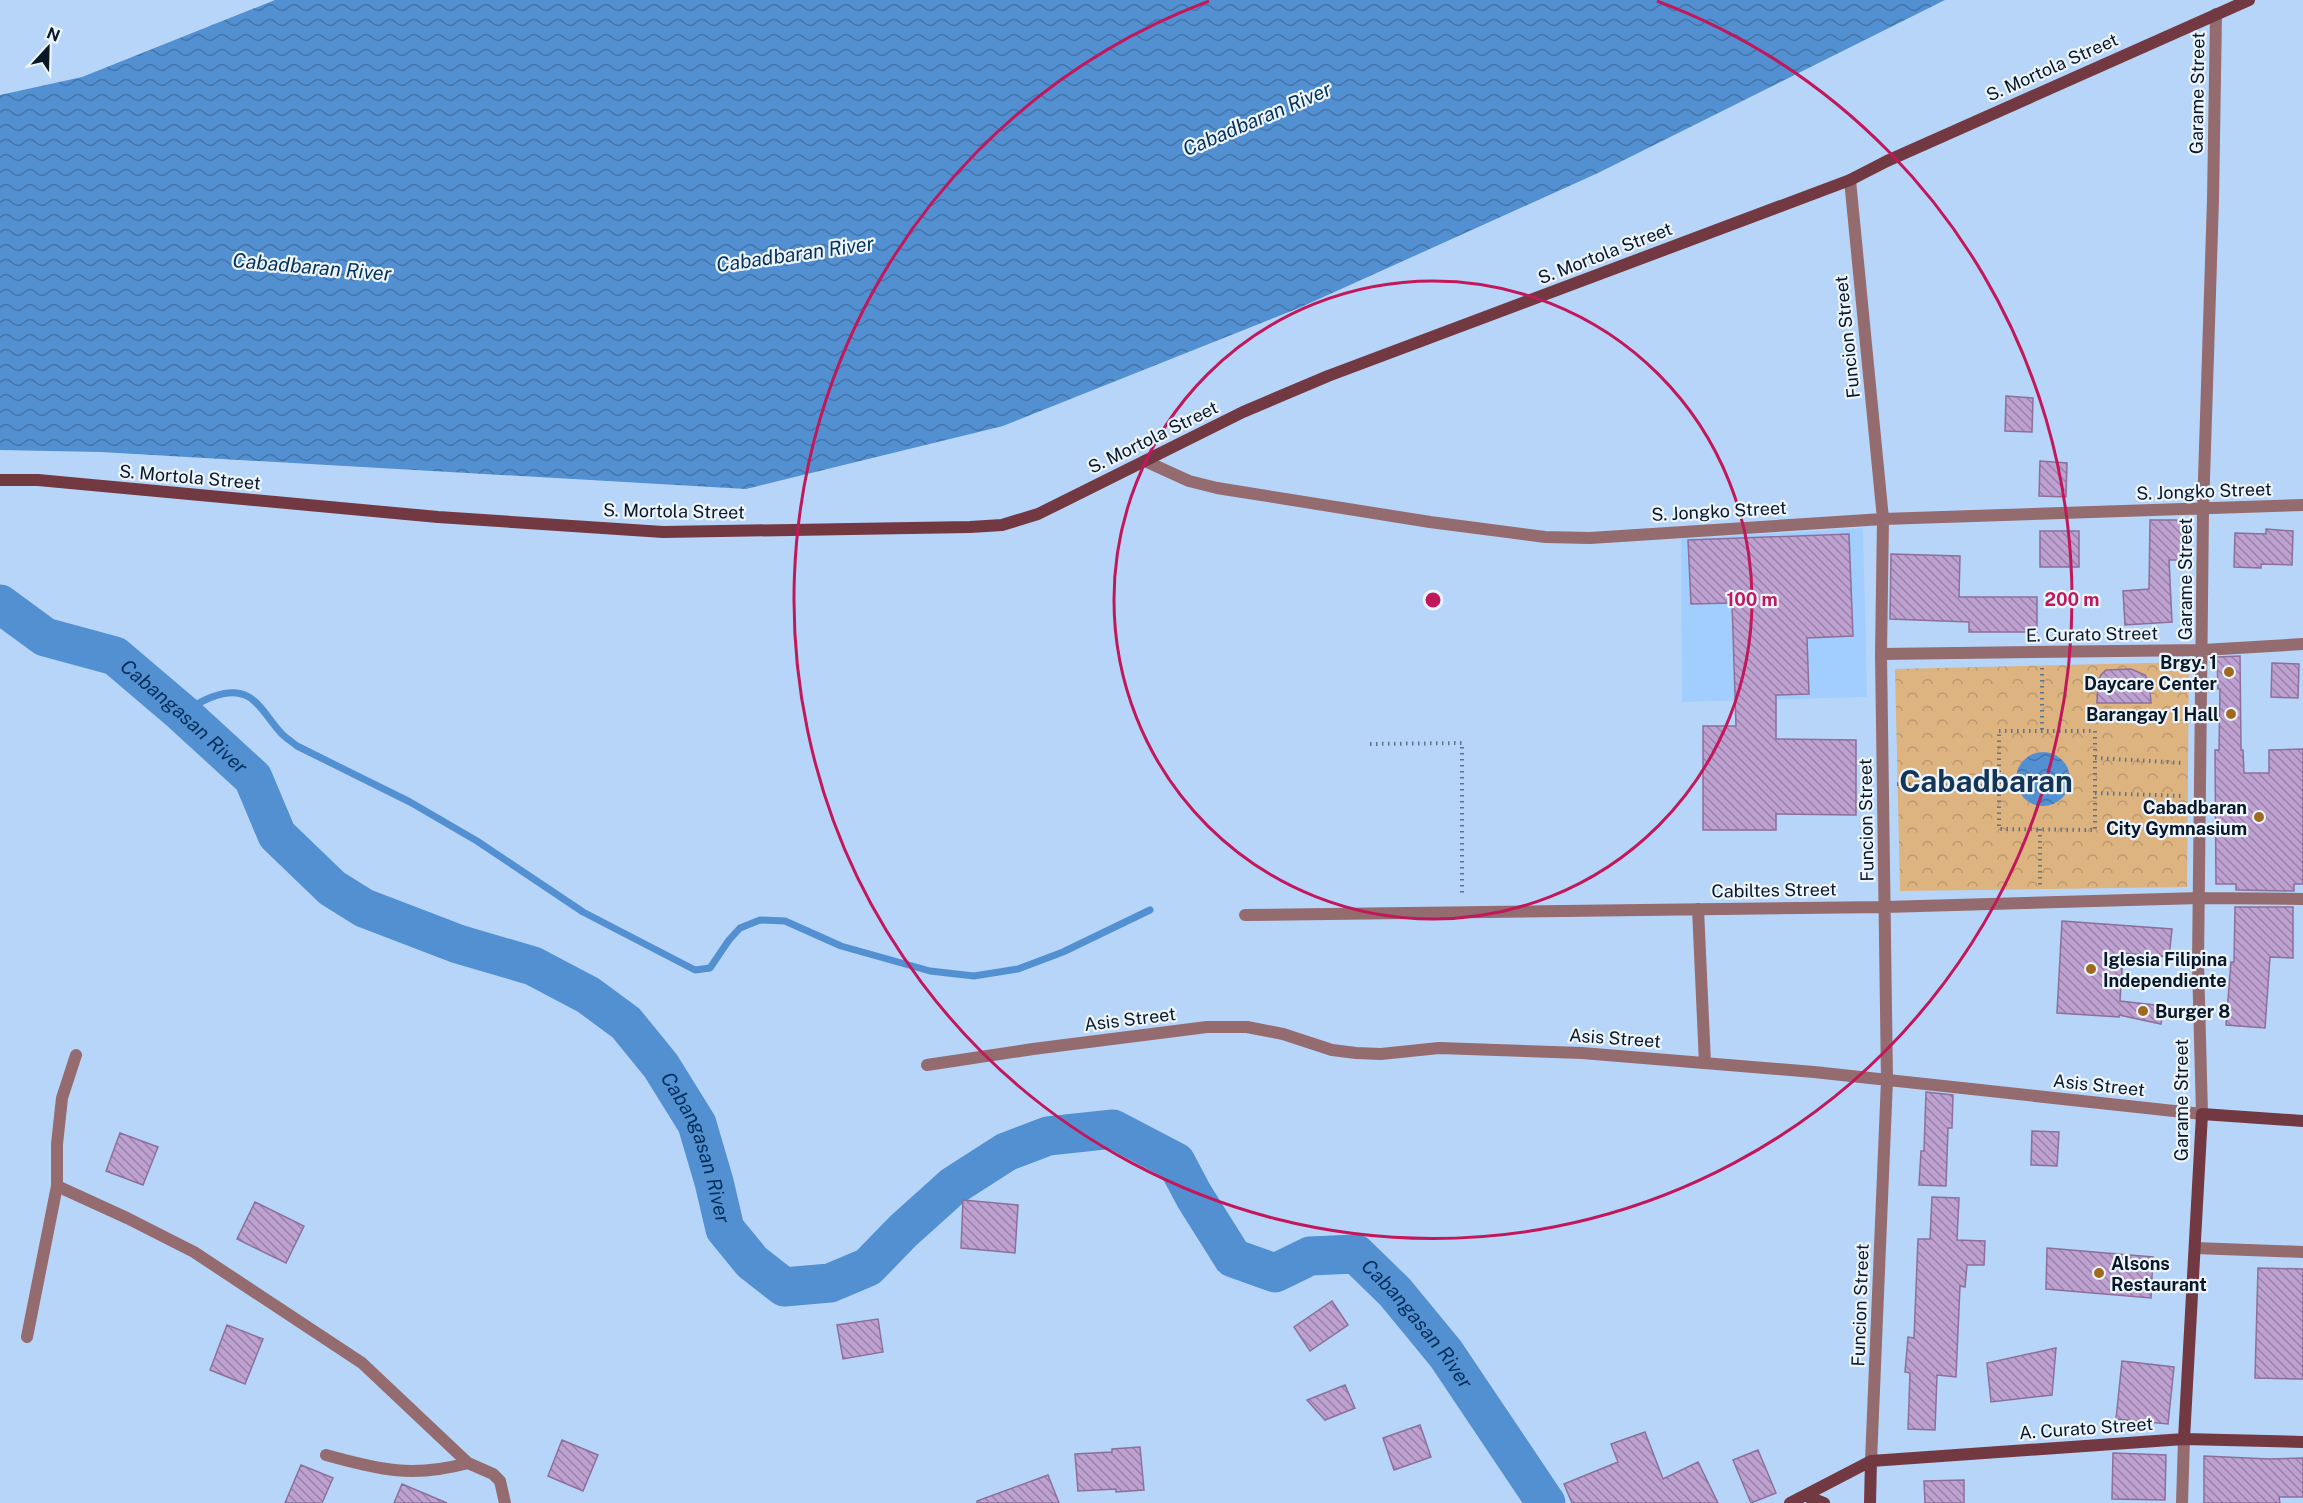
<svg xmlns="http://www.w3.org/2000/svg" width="2303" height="1503" viewBox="0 0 2303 1503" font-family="'Public Sans',sans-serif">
	<defs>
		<pattern id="park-crowns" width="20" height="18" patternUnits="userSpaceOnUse" patternTransform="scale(1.5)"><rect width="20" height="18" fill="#ddb380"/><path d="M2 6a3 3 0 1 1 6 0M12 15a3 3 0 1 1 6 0" fill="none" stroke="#bc996e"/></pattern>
		<pattern id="water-waves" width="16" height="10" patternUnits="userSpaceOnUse" patternTransform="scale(1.5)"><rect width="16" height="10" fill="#5390d2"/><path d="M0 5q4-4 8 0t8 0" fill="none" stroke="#4375aa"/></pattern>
		<pattern id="building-back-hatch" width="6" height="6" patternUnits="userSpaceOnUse" patternTransform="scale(1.5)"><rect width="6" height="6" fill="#bea1d0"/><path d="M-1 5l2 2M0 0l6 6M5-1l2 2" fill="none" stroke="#9982a9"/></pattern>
	</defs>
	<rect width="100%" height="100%" fill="#b7d5f8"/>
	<path fill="#a2ceff" d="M1863,528L1867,697L1682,702L1681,539Z"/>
	<path fill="url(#park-crowns)" d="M2189,662L2187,887L1900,891L1895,669Z"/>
	<path fill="url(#water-waves)" d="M275,0H1945L1598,173L1299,308L1003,426L746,489L101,452L0,450V95L82,77Z
		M2016 779a27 27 0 1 1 54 0a27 27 0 1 1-54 0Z"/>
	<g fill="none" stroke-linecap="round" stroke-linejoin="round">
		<path stroke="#5390d2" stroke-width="7" d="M182,713C192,707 204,699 215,696C254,683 261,712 282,734C286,738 292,742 297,746L410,802L477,841L583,912L695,970L710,968L729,940L740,928L760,920L785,921L841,946L930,971L974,976L1018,969L1063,952L1150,910"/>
		<path stroke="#5390d2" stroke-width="39" id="s1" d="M0,604L45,637L115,656L182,713L253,778L277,835L332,888L364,908L458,944L533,966L588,995L626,1023L661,1066L697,1124L714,1182L725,1229L752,1262L784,1287L830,1283L868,1267L903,1231L953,1186L1006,1152L1048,1136L1113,1129L1176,1162L1194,1196L1233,1258L1275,1273L1310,1256L1356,1254L1395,1292L1446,1354L1546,1503"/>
	</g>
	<path fill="url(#building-back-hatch)" stroke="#8b709c" stroke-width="1.5" d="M2006,396L2033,398L2032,432L2005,431Z
		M2040,461L2067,463L2066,497L2039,496Z
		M2150,520H2187V560H2169L2172,622L2125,625L2123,591L2149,589Z
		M2266,529L2293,531L2292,565L2261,564V568L2234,567L2235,533L2266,534Z
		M2040,531H2079V567H2040Z
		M1849,534L1853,636L1807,638L1809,694L1776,695V739L1856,740V815L1776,814V830H1703V726H1736L1732,603L1691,604L1688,540Z
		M1891,554L1960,556L1959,597H2037V632H1969V622L1890,619Z
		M2240,656L2241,750H2243L2244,773H2269V750L2303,749V884H2294V891L2236,890V884H2216L2215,750H2219L2220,689H2218L2217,657Z
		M2272,663L2299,664L2298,698L2271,697Z
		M2131,669L2145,675L2149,681L2151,703H2097L2098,681L2101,675L2106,670Z
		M2235,907H2293V958L2270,957L2265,1028L2226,1025L2231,962H2234Z
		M2062,921L2172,929L2169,957L2123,953L2120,1001L2164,1006L2161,1024L2119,1015V1017L2057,1013Z
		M1926,1092L1953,1095L1952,1128H1948L1946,1186L1919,1185L1921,1151H1924Z
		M2032,1131L2059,1132L2057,1166L2031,1165Z
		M120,1133L158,1147L143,1185L106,1171Z
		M1932,1197L1959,1198L1957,1240L1985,1241L1984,1265H1967L1965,1287L1960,1286L1956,1377L1937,1375L1935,1430L1908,1429L1910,1373L1905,1372L1908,1337L1914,1338L1918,1239H1930Z
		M963,1200L1018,1205L1015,1253L961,1248Z
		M255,1202L304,1226L286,1263L237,1239Z
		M2047,1248L2153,1257L2151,1298L2046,1289Z
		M2258,1268L2303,1269V1379L2255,1378Z
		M1332,1301L1348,1325L1310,1351L1294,1327Z
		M878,1319L883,1352L843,1359L837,1325Z
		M227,1325L263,1339L245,1384L210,1370Z
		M2056,1348L2052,1395L1991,1402L1987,1363Z
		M2122,1361L2174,1367L2168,1424L2116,1419Z
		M1345,1385L1355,1408L1325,1420L1307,1400Z
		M1420,1425L1431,1457L1394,1470L1383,1438Z
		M1645,1432L1663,1479L1698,1462L1718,1503H1572L1564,1484L1618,1462L1611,1444Z
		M562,1440L598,1455L583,1491L548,1476Z
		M1140,1447L1144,1490L1116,1492V1489L1078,1491L1075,1454L1112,1452V1449Z
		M1758,1450L1776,1493L1751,1503L1733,1460Z
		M2113,1453L2166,1455L2165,1500L2112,1499Z
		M2204,1456L2269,1459L2303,1458V1497H2279L2280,1503H2204Z
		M301,1465L333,1478L322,1503H285Z
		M1048,1475L1059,1503H977V1501Z
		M1964,1480V1503H1925L1924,1481Z
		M402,1484L447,1503H394Z"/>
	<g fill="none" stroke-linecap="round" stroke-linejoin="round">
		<path stroke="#5e748d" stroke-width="4" stroke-dasharray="1.5 4.5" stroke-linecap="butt" d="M2042,668V731
			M1999,731H2095V830L1999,829Z
			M1370,744L1462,743V897
			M2095,758L2184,763
			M1897,784L1999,787
			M2095,793L2184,796
			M2040,829V889"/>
		<path stroke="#946b6f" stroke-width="12" d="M1850,180L1883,519L1881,654L1887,1080L1871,1461
			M1145,461L1189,481L1217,488L1430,522L1545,537L1590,538L1883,519L2303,505
			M1881,654L2203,650L2303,644
			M1698,909L1705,1063
			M1245,915L1885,907L2200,898L2303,899
			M927,1065L1033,1049L1207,1027H1247L1283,1034L1332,1050L1356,1053L1381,1054L1439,1048L1582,1053L1814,1072L2202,1114L2198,964L2203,510L2213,200L2216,14
			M57,1186L127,1218L194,1252L362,1363L468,1463L493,1474L500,1481L505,1503
			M2195,1248L2303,1252
			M27,1337L57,1186V1144L62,1098L76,1055
			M326,1455C380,1470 413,1478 468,1463
			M2182,1503L2184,1439"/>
		<path stroke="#733942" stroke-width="12" d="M0,480H38L438,517L663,532L970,527L1002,525L1038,514L1243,412L1328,376L1850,180L1887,161L2249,0
			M2184,1439L2202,1114L2303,1121
			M1806,1496L1824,1503
			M1790,1503L1871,1461L2184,1439L2303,1442
			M1870,1503L1871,1461"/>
	</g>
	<g fill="none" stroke="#c2185b" stroke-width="3">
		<circle cx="1433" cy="600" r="319"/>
		<path d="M1657 1A639 639 0 1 1 1209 1"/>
	</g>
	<g fill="#9d6a20" stroke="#ecf4fd" stroke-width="2">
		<circle cx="2229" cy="672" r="6"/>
		<circle cx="2231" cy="714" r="6"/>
		<circle cx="2259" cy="817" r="6"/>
		<circle cx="2091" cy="969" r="6"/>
		<circle cx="2143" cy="1011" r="6"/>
		<circle cx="2099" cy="1273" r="6"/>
	</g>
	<g text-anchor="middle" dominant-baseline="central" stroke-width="4.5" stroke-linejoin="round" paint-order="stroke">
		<g font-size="18" fill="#091726" stroke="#ecf4fd">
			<text transform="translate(2052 67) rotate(-24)">S. Mortola Street</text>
			<text transform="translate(2197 93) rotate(-89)">Garame Street</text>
			<text transform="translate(1605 253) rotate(-21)">S. Mortola Street</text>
			<text transform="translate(1847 337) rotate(-96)">Funcion Street</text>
			<text transform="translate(1153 437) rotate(-26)">S. Mortola Street</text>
			<text transform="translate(190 477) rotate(5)">S. Mortola Street</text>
			<text transform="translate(2204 491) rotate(-2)">S. Jongko Street</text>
			<text transform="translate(674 511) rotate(1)">S. Mortola Street</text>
			<text transform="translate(1719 511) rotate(-3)">S. Jongko Street</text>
			<text transform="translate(2185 579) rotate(-90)">Garame Street</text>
			<text transform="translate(2092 634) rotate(-1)">E. Curato Street</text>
			<text transform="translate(1866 820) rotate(-91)">Funcion Street</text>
			<text transform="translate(1774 890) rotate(-1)">Cabiltes Street</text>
			<text transform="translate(1130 1019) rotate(-7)">Asis Street</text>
			<text transform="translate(1615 1038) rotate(4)">Asis Street</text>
			<text transform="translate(2099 1085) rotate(6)">Asis Street</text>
			<text transform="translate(2181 1100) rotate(-90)">Garame Street</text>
			<text transform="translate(1860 1305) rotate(-88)">Funcion Street</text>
			<text transform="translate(2086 1428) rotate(-4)">A. Curato Street</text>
		</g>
		<g font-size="18" font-weight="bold" fill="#091726" stroke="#ecf4fd" text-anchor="end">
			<text x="2217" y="662">Brgy. 1<tspan x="2217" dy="21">Daycare Center</tspan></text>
			<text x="2219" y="714">Barangay 1 Hall</text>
			<text x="2247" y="807">Cabadbaran<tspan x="2247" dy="21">City Gymnasium</tspan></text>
			<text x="2103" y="959" text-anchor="start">Iglesia Filipina<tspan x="2103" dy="21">Independiente</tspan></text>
			<text x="2155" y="1011" text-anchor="start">Burger 8</text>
			<text x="2111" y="1263" text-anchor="start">Alsons<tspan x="2111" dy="21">Restaurant</tspan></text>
		</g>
		<g font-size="20" font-style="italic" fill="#02305a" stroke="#ecf4fd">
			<text transform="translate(1257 119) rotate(-23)">Cabadbaran River</text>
			<text transform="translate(795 254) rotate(-8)">Cabadbaran River</text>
			<text transform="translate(312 267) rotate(5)">Cabadbaran River</text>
			<text stroke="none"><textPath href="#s1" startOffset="220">Cabangasan River</textPath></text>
			<text stroke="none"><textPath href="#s1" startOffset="922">Cabangasan River</textPath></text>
			<text stroke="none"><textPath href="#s1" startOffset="1876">Cabangasan River</textPath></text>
		</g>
		<g font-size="30" font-weight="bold" fill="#143558" stroke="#ecf4fd">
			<text x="1986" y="781">Cabadbaran</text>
		</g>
	</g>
	<circle cx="1433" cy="600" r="9" fill="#c2185b" stroke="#ecf4fd" stroke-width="3"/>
	<g font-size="18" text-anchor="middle" font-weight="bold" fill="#c2185b" stroke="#ecf4fd" stroke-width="4.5" stroke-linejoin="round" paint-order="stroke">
		<text x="1752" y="606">100 m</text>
		<text x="2072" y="606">200 m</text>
	</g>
	<g transform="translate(48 48) rotate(22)" stroke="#ecf4fd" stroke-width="4.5" paint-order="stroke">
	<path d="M0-4.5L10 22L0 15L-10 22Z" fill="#091726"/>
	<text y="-9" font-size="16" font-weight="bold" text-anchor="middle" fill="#091726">N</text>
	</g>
</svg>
